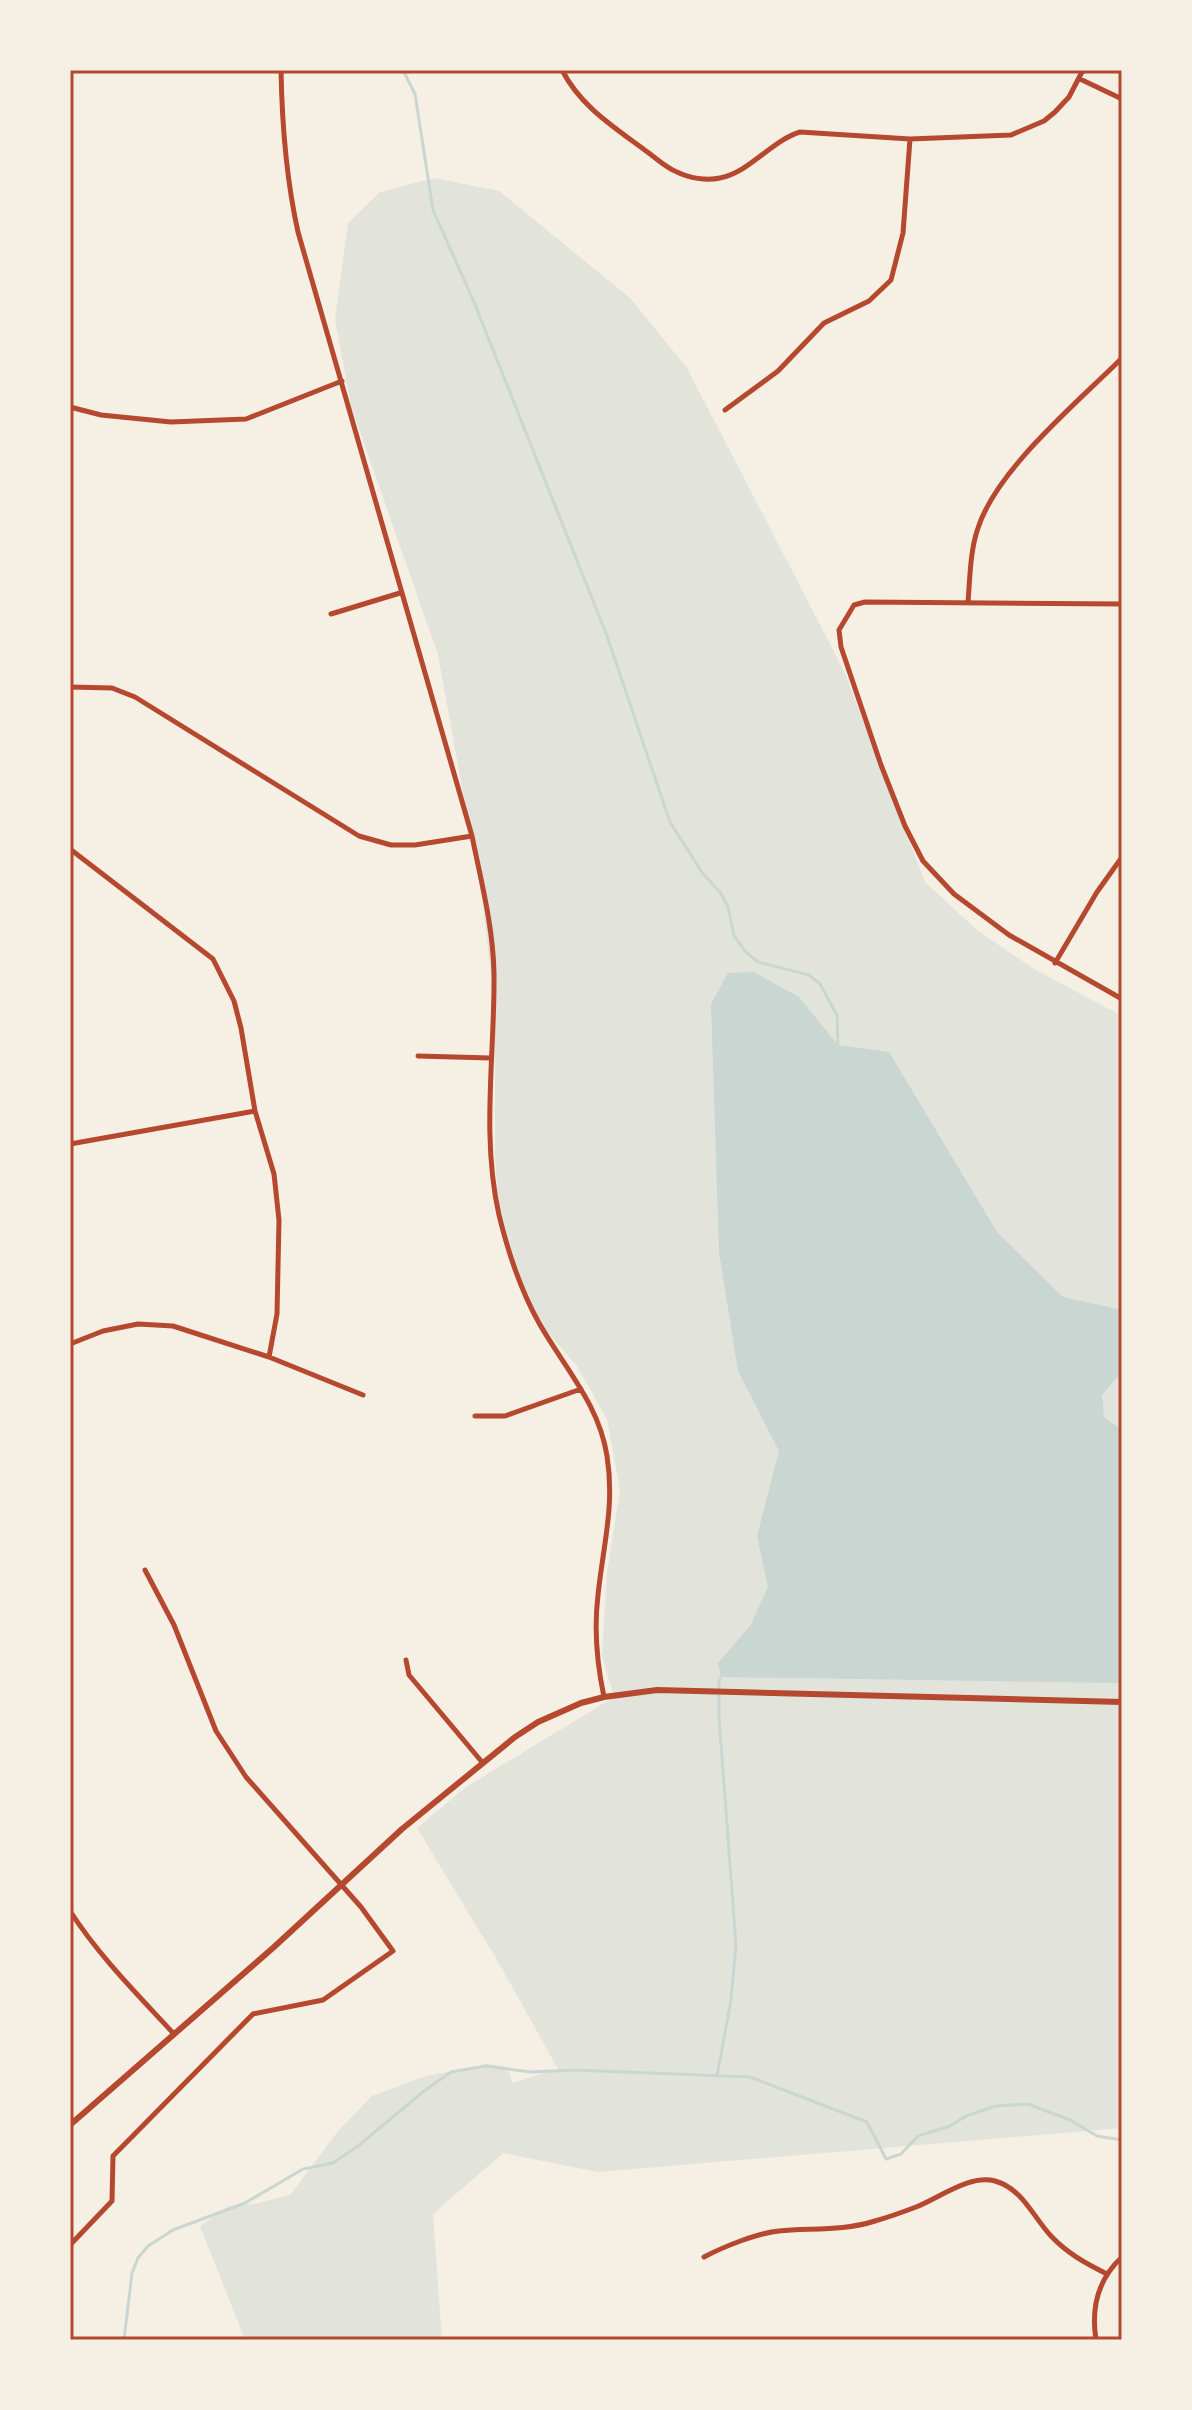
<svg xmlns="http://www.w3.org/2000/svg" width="1192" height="2410" viewBox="0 0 1192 2410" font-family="'Open Sans',sans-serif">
	<rect width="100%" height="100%" fill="#f6efe4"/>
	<path fill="#e2e4dc" d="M434,178L499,191L630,298L687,368L844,671L925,882L978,931L1036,970L1122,1016V2128L598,2172L503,2153L433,2214L442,2340H245L200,2226L229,2206L254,2204L290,2195L338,2131L372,2096L426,2076L488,2064L507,2067L513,2083L543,2073L559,2071L500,1965L417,1828L466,1787L614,1697L602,1656L607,1573L620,1490L607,1419L577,1366L530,1312L500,1218L495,1158V1010L482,898L438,655L351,406L335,319L348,223L380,192Z"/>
	<path fill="#c9d6d2" d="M754,972L799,997L838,1045L889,1052L997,1232L1063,1297L1122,1310V1377H1117L1102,1395L1104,1417L1122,1430V1681L1117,1683L721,1677L718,1663L750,1626L768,1587L757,1536L779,1451L738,1371L719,1252L711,1004L728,973Z"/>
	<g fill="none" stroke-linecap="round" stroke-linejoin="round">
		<path stroke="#c9d6d2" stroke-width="3" d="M403,70L415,94L433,210L474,302L607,636L670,822L703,874L720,892L728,907L734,936L746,952L758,962L809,975L820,984L837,1015L838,1045
			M717,2076L731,2000L736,1945L719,1717V1682L721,1677
			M124,2340L132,2273L138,2258L148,2246L173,2230L245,2203L303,2169L333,2163L358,2146L424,2091L451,2072L486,2066L530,2072L575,2070L750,2077L867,2122L886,2159L901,2154L918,2136L950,2126L966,2116L996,2106L1028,2104L1070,2120L1097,2136L1122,2140"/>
		<path stroke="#b5482f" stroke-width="5" d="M281,70C282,126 286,178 298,232L472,836C481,881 493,926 494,973C495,1054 481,1135 499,1215C508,1252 520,1289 539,1323C564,1367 599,1404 607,1456C615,1506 603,1546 598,1595C594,1628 597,1664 604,1697
			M562,70C581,107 614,127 646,151C656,158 666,168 677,172C689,178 706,181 720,178C750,172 771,141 800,132L910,139L1011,135L1044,121L1055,112L1069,97L1083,70
			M1080,79L1122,99
			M70,407L101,415L171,422L246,419L342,381
			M725,410L778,371L824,323L869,301L891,280L903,233L910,139
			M968,602C970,578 970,551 978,528C997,469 1078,402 1122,358
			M1122,604L865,602L854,605L839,630L841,647L881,765L905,826L923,861L954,894L1009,935L1122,999
			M331,614L400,593
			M70,687L112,688L135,697L359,836L391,845H415L472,836
			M70,849L213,959L234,1001L241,1028L255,1111L274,1174L279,1220L277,1314L269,1357
			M1055,963L1097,892L1122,857
			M418,1056L490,1058
			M70,1144L255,1111
			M70,1344L103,1331L138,1324L173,1326L269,1357L363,1395
			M475,1416H505L581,1389
			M406,1660L409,1675L482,1762
			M70,1911C99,1956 138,1995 174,2034
			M70,2245L112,2201L113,2156L253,2014L323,2000L393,1951L361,1907L246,1777L216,1731L174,1625L145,1570
			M704,2257C723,2247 757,2233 779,2231C811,2228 844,2231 875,2221C889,2217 903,2212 916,2207C939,2198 970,2174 995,2181C1023,2189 1033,2217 1051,2236C1067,2253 1085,2263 1105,2273
			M1096,2340C1091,2308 1098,2279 1122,2257"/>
		<path stroke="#b5482f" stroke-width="6" d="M70,2125L274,1947L402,1829L515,1737L538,1722L581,1703L604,1697L657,1690L1122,1702"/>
	</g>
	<rect width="1192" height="2410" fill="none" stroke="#f6efe4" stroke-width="144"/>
	<rect x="72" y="72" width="1048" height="2266" fill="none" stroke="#b5482f" stroke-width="3"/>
</svg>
